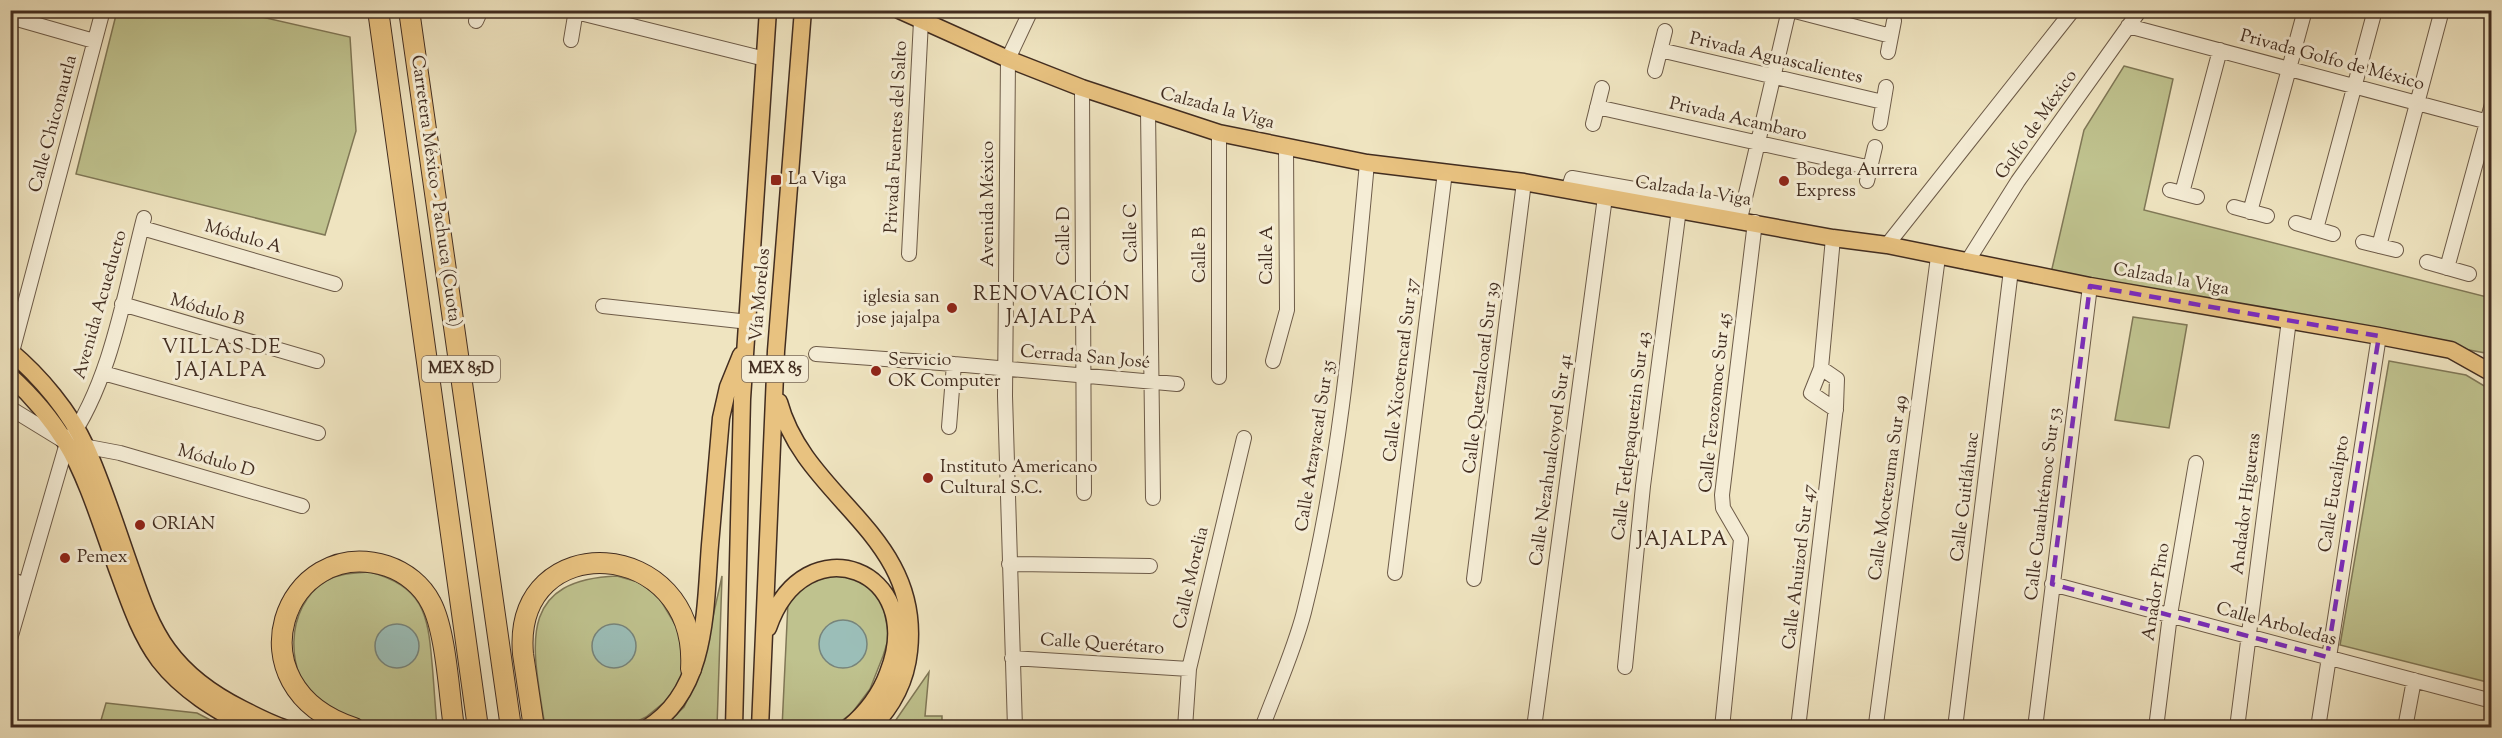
<svg xmlns="http://www.w3.org/2000/svg" width="2502" height="738" viewBox="0 0 2502 738" font-family="'Sorts Mill Goudy',serif">
	<rect width="100%" height="100%" fill="#efe4c0"/>
	<filter id="stains"><feTurbulence type="fractalNoise" baseFrequency=".00333" numOctaves="4"/><feColorMatrix values="0 0 0 0 .2 0 0 0 0 .09 0 0 0 0 .02 0 0 0 .5 -.17"/></filter>
	<radialGradient id="worn" r=".72"><stop offset=".6" stop-color="#630" stop-opacity="0"/><stop offset="1" stop-color="#630" stop-opacity=".3"/></radialGradient>
	<path fill="#bfc28e" stroke="#807857" stroke-width="1.5" d="M117,11H235L350,37L356,131L325,235L76,174Z
		M2124,66L2173,79L2144,210L2491,298V354L2051,273L2084,130Z
		M2133,317L2187,325L2169,428L2115,420Z
		M2389,361L2466,375L2491,390V683L2340,645Z
		M370,572C423,586 428,614 432,663C434,684 435,706 437,727C406,727 347,725 321,705C284,676 284,606 326,581C340,573 354,573 370,572Z
		M833,575L854,577L870,587L883,604L889,637L883,656L870,689L852,713L833,727L782,728L788,602L812,580Z
		M617,576L638,582L658,596L682,636V678L667,700L646,717L626,727H545C534,652 512,580 617,576Z
		M722,576L717,727H663L684,707L701,671Z
		M929,672L925,716H942V727H891Z
		M106,703L197,713L224,727H99Z"/>
	<path fill="#9bbeb8" stroke="#77847b" stroke-width="1.5" d="M819 644a24 24 0 1 1 48 0a24 24 0 1 1-48 0Z
		M375 646a22 22 0 1 1 44 0a22 22 0 1 1-44 0Z
		M592 646a22 22 0 1 1 44 0a22 22 0 1 1-44 0Z"/>
	<g fill="none" stroke-linecap="round" stroke-linejoin="round">
		<g stroke="#6d5b48" stroke-width="16">
			<path id="minor" d="M1791,10L1891,36
				M576,12L765,59
				M10,17L94,41
				M476,21L481,10
				M2128,26L2492,123
				M571,40L576,10
				M1660,50L1883,102
				M1888,52L1894,21
				M1655,71L1665,31
				M1082,88L1084,493
				M1597,107L1871,168
				M1148,111L1153,498
				M1880,123L1886,87
				M1593,124L1602,88
				M1867,181L1875,147
				M1568,190L1572,178L1742,208
				M2170,190L2197,197
				M2182,193L2220,50
				M2234,207L2267,216
				M2250,212L2305,10
				M1740,219L1789,10
				M2296,223L2333,234
				M142,228L335,284
				M2316,229L2375,10
				M1833,238L1821,368L1811,393L1836,410
				M2363,242L2396,250
				M1887,245L2073,10
				M2379,246L2442,10
				M909,254L921,21
				M1967,262L2018,181L2140,10
				M2427,262L2469,274
				M2447,268L2492,104
				M122,304L317,361
				M603,306L749,322
				M12,352L103,10
				M816,354L954,364L1177,384
				M1273,361L1287,310L1286,147
				M103,373L318,433
				M1219,377V133
				M10,408L67,443L120,453L302,506
				M949,427L954,364
				M1009,564L1150,566
				M1395,573L1445,172
				M10,579L25,585
				M1474,579L1524,182
				M2052,584L2492,701
				M10,639L67,443C111,382 125,291 144,218
				M1012,658L1189,669
				M1625,667L1643,486L1679,209
				M1876,724L1938,257
				M1015,728L1005,396L1008,59L1031,10
				M1185,728L1189,669L1244,438
				M1262,728C1276,690 1294,651 1304,612C1341,465 1353,313 1367,163
				M1534,728L1605,197
				M1722,728L1741,539L1723,508L1722,495L1755,222
				M1798,728L1836,407L1837,379L1821,368
				M1955,728L2011,270
				M2035,728L2090,286
				M2156,728L2170,615L2196,463
				M2237,728L2289,320
				M2318,728L2379,336
				M2405,728L2414,680"/>
		</g>
		<g stroke="#422d20" stroke-width="19">
			<path id="major" d="M899,10L1008,59L1082,88L1219,133L1367,163L1524,182L1833,238L1887,245L2090,286L2379,336L2451,350L2492,373
				M10,351C40,376 70,412 86,447C104,487 117,530 132,572C141,598 151,627 168,650C187,676 214,695 242,709C256,716 269,723 284,728
				M10,376C32,396 51,418 66,443C88,478 104,534 119,574C130,604 140,634 159,660C183,691 216,710 250,728
				M779,402C805,499 922,534 909,651C906,681 892,707 871,728
				M768,628C804,522 929,569 888,673C880,695 866,713 848,728
				M647,728C708,691 705,607 710,545C714,503 717,460 721,418L728,387L741,355
				M734,728L742,399L768,10
				M760,728L776,351L803,10"/>
		</g>
		<g stroke="#422d20" stroke-width="22">
			<path id="highway" d="M378,10L478,728
				M409,10L511,728
				M354,728C228,687 285,534 387,566C405,572 422,585 431,603C446,631 449,694 454,728
				M534,728L523,654C512,526 699,535 691,669"/>
		</g>
		<use href="#minor" stroke="#f5edd6" stroke-width="14"/>
		<use href="#major" stroke="#e8c280" stroke-width="16"/>
		<use href="#highway" stroke="#e8c280" stroke-width="20"/>
	</g>
	<path fill="none" stroke="#7b2cbf" stroke-width="4.5" stroke-dasharray="12 8" stroke-linejoin="round" d="M2090,286L2379,336L2327,657L2052,584Z"/>
	<g fill="#8f2418" stroke="#f5edd6" stroke-width="2">
		<rect x="770" y="174" width="12" height="12" rx="3"/>
		<circle cx="1784" cy="181" r="6"/>
		<circle cx="952" cy="308" r="6"/>
		<circle cx="876" cy="371" r="6"/>
		<circle cx="928" cy="478" r="6"/>
		<circle cx="140" cy="525" r="6"/>
		<circle cx="65" cy="558" r="6"/>
	</g>
	<g text-anchor="middle" dominant-baseline="central" stroke-width="6" stroke-linejoin="round" paint-order="stroke">
		<g fill="#f5edd6" stroke="#786757" stroke-width="1.5">
			<rect x="422" y="356" width="78" height="26" rx="4.5"/>
			<rect x="742" y="356" width="66" height="26" rx="4.5"/>
		</g>
		<g font-size="16" font-weight="bold" fill="#422d20">
			<text x="461" y="369">MEX 85D</text>
			<text x="775" y="369">MEX 85</text>
		</g>
		<g font-size="18" fill="#422d20" stroke="#f5edd6">
			<text transform="translate(1776 59) rotate(13)">Privada Aguascalientes</text>
			<text transform="translate(2332 61) rotate(15)">Privada Golfo de México</text>
			<text transform="translate(1217 109) rotate(15)">Calzada la Viga</text>
			<text transform="translate(1738 120) rotate(13)">Privada Acambaro</text>
			<text transform="translate(54 124) rotate(-75)">Calle Chiconautla</text>
			<text transform="translate(2037 125) rotate(-55)">Golfo de México</text>
			<text transform="translate(897 137) rotate(-87)">Privada Fuentes del Salto</text>
			<text transform="translate(435 191) rotate(82)">Carretera México - Pachuca (Cuota)</text>
			<text transform="translate(1693 192) rotate(9)">Calzada la Viga</text>
			<text transform="translate(989 204) rotate(-90)">Avenida México</text>
			<text transform="translate(1132 233) rotate(-91)">Calle C</text>
			<text transform="translate(1065 236) rotate(-90)">Calle D</text>
			<text transform="translate(243 238) rotate(16)">Módulo A</text>
			<text transform="translate(1201 255) rotate(-90)">Calle B</text>
			<text transform="translate(1268 255) rotate(-90)">Calle A</text>
			<text transform="translate(2171 280) rotate(10)">Calzada la Viga</text>
			<text transform="translate(761 295) rotate(-85)">Vía Morelos</text>
			<text transform="translate(101 305) rotate(-74)">Avenida Acueducto</text>
			<text transform="translate(207 311) rotate(16)">Módulo B</text>
			<text transform="translate(1085 358) rotate(5)">Cerrada San José</text>
			<text transform="translate(1402 370) rotate(-83)">Calle Xicotencatl Sur 37</text>
			<text transform="translate(1482 378) rotate(-83)">Calle Quetzalcoatl Sur 39</text>
			<text transform="translate(1716 403) rotate(-84)">Calle Tezozomoc Sur 45</text>
			<text transform="translate(1632 436) rotate(-83)">Calle Tetlepaquetzin Sur 43</text>
			<text transform="translate(1316 446) rotate(-81)">Calle Atzayacatl Sur 35</text>
			<text transform="translate(1552 460) rotate(-82)">Calle Nezahualcoyotl Sur 41</text>
			<text transform="translate(216 462) rotate(16)">Módulo D</text>
			<text transform="translate(1889 488) rotate(-82)">Calle Moctezuma Sur 49</text>
			<text transform="translate(2335 494) rotate(-81)">Calle Eucalipto</text>
			<text transform="translate(1966 497) rotate(-83)">Calle Cuitláhuac</text>
			<text transform="translate(2044 504) rotate(-83)">Calle Cuauhtémoc Sur 53</text>
			<text transform="translate(2247 504) rotate(-83)">Andador Higueras</text>
			<text transform="translate(1800 567) rotate(-83)">Calle Ahuizotl Sur 47</text>
			<text transform="translate(1192 578) rotate(-77)">Calle Morelia</text>
			<text transform="translate(2157 592) rotate(-81)">Anador Pino</text>
			<text transform="translate(2276 625) rotate(15)">Calle Arboledas</text>
			<text transform="translate(1102 645) rotate(4)">Calle Querétaro</text>
		</g>
		<g font-size="18" fill="#422d20" stroke="#f5edd6" text-anchor="start">
			<text x="1796" y="171">Bodega Aurrera<tspan x="1796" dy="21">Express</tspan></text>
			<text x="788" y="180">La Viga</text>
			<text x="940" y="298" text-anchor="end">iglesia san<tspan x="940" dy="21">jose jajalpa</tspan></text>
			<text x="888" y="361">Servicio<tspan x="888" dy="21">OK Computer</tspan></text>
			<text x="940" y="468">Instituto Americano<tspan x="940" dy="21">Cultural S.C.</tspan></text>
			<text x="152" y="525">ORIAN</text>
			<text x="77" y="558">Pemex</text>
		</g>
		<g font-size="20" letter-spacing="1.5" fill="#422d20" stroke="#f5edd6">
			<text x="1052" y="295">RENOVACIÓN<tspan x="1052" dy="23">JAJALPA</tspan></text>
			<text x="222" y="348">VILLAS DE<tspan x="222" dy="23">JAJALPA</tspan></text>
			<text x="1683" y="540">JAJALPA</text>
		</g>
	</g>
	<rect width="2502" height="738" fill="none" stroke="#efe4c0" stroke-width="36"/>
	<rect x="12" y="12" width="2478" height="714" fill="none" stroke="#422d20" stroke-width="3"/>
	<rect x="18" y="18" width="2466" height="702" fill="none" stroke="#422d20" stroke-width="1.5"/>
	<rect width="100%" height="100%" filter="url(#stains)"/>
	<rect width="100%" height="100%" fill="url(#worn)"/>
</svg>
